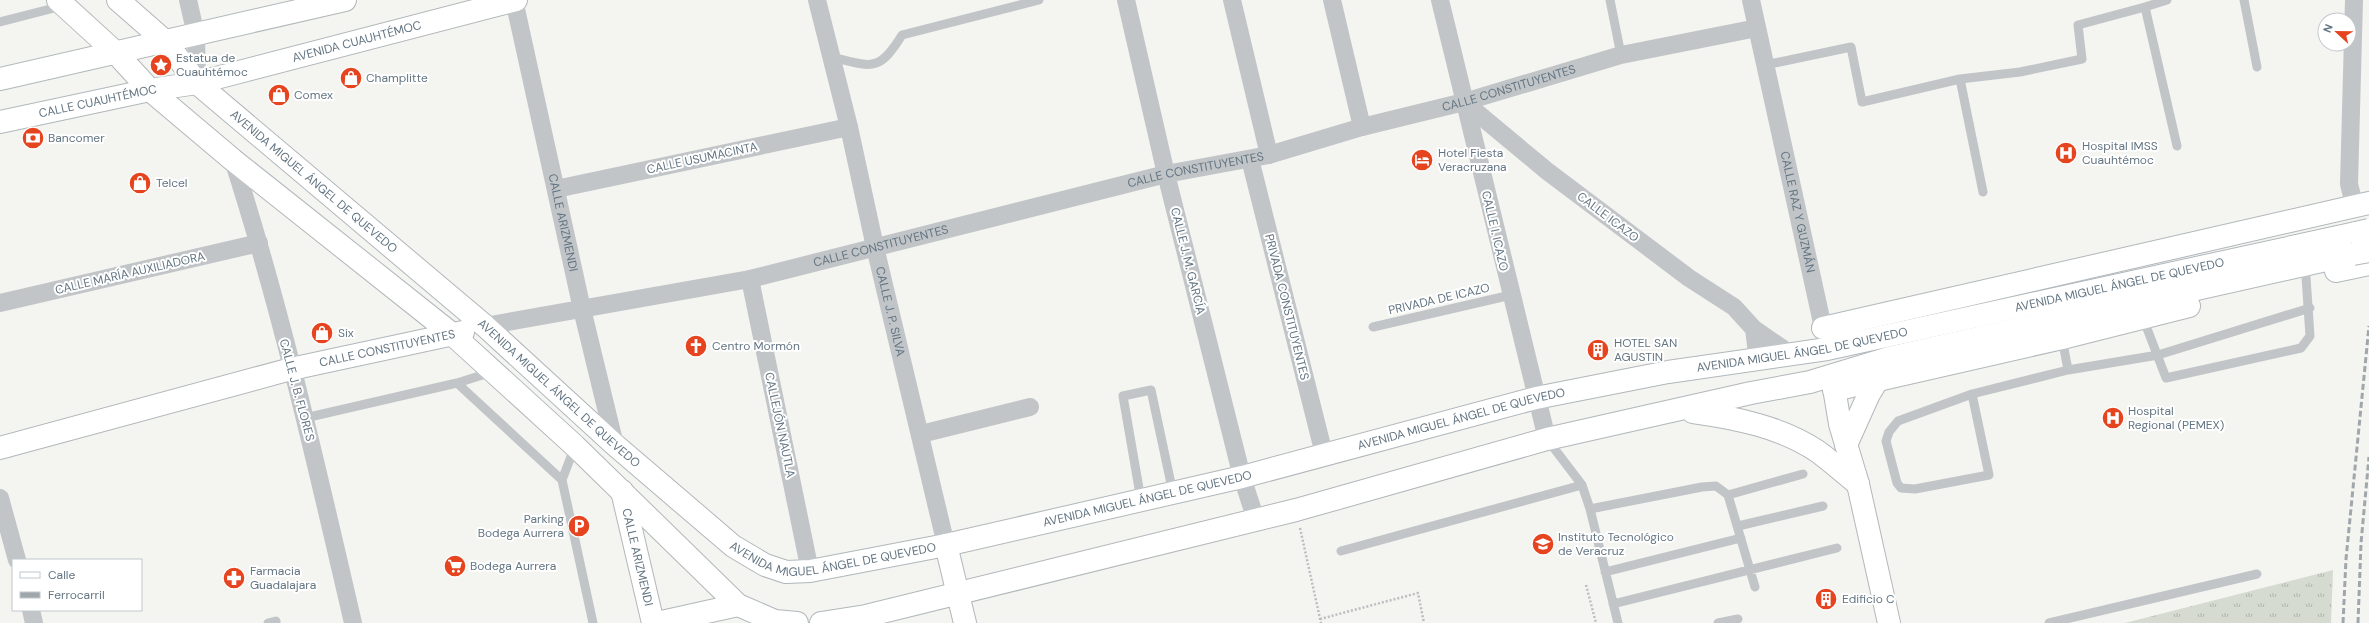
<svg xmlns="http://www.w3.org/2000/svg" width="2369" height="623" viewBox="0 0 2369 623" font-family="'DM Sans',sans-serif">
	<defs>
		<pattern id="grass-tufts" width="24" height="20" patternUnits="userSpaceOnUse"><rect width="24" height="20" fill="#d5dbd1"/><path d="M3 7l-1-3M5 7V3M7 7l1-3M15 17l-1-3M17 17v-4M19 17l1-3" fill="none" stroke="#b0b6af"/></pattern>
	</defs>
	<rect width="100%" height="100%" fill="#f4f4f0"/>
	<path fill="url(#grass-tufts)" d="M2333,570L2331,623H2125Z"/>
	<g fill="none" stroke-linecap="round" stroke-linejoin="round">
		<g stroke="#b1b7bb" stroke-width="24">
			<g id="secondary">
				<path d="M58,0L115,52L150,90L233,160L452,334L575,446L738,605L775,621L797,623"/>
				<path id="s5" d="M118,0L166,42L197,83L485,326L615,445L733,546L765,565L786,572L810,571L946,545L1242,477L1536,398L1668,372L1827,349L2356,233"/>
				<path d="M0,79L345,0"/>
				<path id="s6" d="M0,122L150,90L197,83L516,0"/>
				<path d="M2336,271L2369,264"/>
				<path d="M1823,328L2369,203"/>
				<path d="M1832,376L1840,424L1858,484L1889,623"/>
				<path d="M1834,390L2062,338L2189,306"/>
				<path d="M1693,412C1736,418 1781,427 1817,451C1831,461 1844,473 1858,484"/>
				<path d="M1846,445L1869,394L1883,371"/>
				<path id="s7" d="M0,448L291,369L463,332"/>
				<path id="s8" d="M622,491L653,623"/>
				<path d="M946,545L965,623"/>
				<path d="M657,623L738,605"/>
				<path d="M821,623L866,616L1296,510L1547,439L1751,393L1810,382L1889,358L2353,254"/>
			</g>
		</g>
		<path stroke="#bbbdbf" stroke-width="2.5" stroke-dasharray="2 2" stroke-linecap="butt" d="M1300,528L1321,623
			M1586,585L1596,623
			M1320,619L1418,593L1424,623"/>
		<path stroke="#c1c5c8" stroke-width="9" d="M1610,0L1621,55
			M2167,0L2145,7L2177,146
			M2244,0L2257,67
			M0,22L62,6
			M831,57C871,66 878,74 902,35L1039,0
			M1765,65L1851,47L1862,102L1960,79L2020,72L2082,59L2078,25L2145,7
			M1960,79L1983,192
			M2143,318L2166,378L2301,348L2310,336L2306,277
			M1373,327L1511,295
			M2068,370L2158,355L2310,308
			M457,383L492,372
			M1972,394L1989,475L1915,489L1901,488L1897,483L1886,441L1889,432L1898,421L1972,394L2068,370L2062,338
			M305,418L457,383L562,480
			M1547,439L1582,485L1590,509L1618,623
			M575,446L562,480L593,623
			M1728,495L1803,474
			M1141,500L1123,396L1151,390L1173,493
			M1590,509L1702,487L1716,486L1728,495L1755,587
			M1738,526L1823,506
			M1341,551L1582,485
			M1605,572L1741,538
			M1613,604L1837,548
			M268,623L276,621V623
			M1718,623L1738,619
			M2049,623L2257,574"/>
		<g stroke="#c1c5c8" stroke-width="18">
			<path d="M188,0L196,35L197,83"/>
			<path id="s1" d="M514,0L582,309L615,445"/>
			<path id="s2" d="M817,0L849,127L875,247L946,545"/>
			<path d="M1126,0L1166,174L1242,477L1256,520"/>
			<path d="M1232,0L1269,155"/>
			<path d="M1332,0L1362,127"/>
			<path d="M1440,0L1547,439"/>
			<path id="s3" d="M1751,0L1826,341"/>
			<path d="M2354,0L2349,184L2355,208"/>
			<path d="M1464,102L1547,171L1689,278L1734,307L1754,329L1758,360"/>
			<path d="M1250,159L1324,454"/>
			<path d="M233,160C282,312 317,468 353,623"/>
			<path d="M556,189L849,127"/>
			<path d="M750,279L810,571"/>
			<path d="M0,303L259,243"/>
			<path id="s4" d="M485,326L750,279L1166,174L1269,155L1362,127L1464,102L1621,55L1757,28"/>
			<path d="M1754,329L1792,355"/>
			<path d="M921,434L1030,407"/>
			<path d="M0,498L17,560"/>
			<path d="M31,610L34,623"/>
		</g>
		<use href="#secondary" stroke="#fff" stroke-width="22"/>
		<path stroke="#a0a7ac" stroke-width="3" stroke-dasharray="6 3" stroke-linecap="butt" d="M2343,623L2346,559L2369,326
			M2358,623L2361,543L2369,457"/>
		<g stroke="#b1b7bb" stroke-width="24" stroke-linecap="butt">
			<path id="secondary-bridge" d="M2356,233L2369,230
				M2353,254L2369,251"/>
		</g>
		<use href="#secondary-bridge" stroke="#fff" stroke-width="22"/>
	</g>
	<defs>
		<g id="sight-disc" transform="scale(1.15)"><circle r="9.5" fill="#e5441f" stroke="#fff"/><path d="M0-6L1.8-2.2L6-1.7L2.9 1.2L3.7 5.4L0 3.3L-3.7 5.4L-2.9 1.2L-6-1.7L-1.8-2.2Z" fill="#fff"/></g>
		<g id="shop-disc" transform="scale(1.15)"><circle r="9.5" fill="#e5441f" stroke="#fff"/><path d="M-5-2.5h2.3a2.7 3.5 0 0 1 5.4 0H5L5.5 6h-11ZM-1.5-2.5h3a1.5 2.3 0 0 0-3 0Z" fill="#fff"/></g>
		<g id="bank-disc" transform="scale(1.15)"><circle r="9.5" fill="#e5441f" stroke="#fff"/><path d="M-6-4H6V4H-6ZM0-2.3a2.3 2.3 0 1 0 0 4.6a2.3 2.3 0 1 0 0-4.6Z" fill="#fff"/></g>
		<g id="hospital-disc" transform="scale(1.15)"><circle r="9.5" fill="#e5441f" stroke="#fff"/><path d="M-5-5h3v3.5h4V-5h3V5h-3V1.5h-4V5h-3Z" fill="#fff"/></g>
		<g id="hotel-disc" transform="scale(1.15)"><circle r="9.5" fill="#e5441f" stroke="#fff"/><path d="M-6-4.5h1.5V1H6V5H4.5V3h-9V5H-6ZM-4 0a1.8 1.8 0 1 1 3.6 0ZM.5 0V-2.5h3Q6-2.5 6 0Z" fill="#fff"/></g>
		<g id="church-disc" transform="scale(1.15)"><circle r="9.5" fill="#e5441f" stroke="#fff"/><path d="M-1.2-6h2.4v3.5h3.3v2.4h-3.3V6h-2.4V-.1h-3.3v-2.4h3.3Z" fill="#fff"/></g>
		<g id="building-disc" transform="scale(1.15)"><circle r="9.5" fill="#e5441f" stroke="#fff"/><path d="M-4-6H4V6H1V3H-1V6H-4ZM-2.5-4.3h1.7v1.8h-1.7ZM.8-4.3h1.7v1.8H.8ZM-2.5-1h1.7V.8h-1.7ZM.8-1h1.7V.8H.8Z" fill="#fff"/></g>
		<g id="parking-disc" transform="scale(1.15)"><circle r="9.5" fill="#e5441f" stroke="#fff"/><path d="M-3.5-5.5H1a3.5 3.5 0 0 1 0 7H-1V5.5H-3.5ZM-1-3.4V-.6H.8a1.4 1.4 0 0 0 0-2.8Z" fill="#fff"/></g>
		<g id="university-disc" transform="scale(1.15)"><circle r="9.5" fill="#e5441f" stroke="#fff"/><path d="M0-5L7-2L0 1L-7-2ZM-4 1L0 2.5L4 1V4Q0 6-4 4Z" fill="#fff"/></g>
		<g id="supermarket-disc" transform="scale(1.15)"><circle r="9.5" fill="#e5441f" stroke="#fff"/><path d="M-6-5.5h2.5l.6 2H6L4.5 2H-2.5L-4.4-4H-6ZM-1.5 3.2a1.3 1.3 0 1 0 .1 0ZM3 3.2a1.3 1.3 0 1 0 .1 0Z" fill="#fff"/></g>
		<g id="pharmacy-disc" transform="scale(1.15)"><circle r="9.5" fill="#e5441f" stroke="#fff"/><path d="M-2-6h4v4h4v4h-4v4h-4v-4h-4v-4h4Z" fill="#fff"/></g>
	</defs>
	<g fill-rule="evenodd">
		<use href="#sight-disc" x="161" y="65"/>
		<use href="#shop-disc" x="351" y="78"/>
		<use href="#shop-disc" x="279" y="95"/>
		<use href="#bank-disc" x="33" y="138"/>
		<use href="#hospital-disc" x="2066" y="153"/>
		<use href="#hotel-disc" x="1422" y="160"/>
		<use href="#shop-disc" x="140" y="183"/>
		<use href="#shop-disc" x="322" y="333"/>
		<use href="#church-disc" x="696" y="346"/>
		<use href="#building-disc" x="1598" y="350"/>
		<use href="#hospital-disc" x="2113" y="418"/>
		<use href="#parking-disc" x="579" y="526"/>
		<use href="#university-disc" x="1543" y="544"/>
		<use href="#supermarket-disc" x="455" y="566"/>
		<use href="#pharmacy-disc" x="234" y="578"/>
		<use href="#building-disc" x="1826" y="599"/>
	</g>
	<g text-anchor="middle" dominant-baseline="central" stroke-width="4" stroke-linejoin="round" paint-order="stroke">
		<g font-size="12" fill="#637582" stroke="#fff">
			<text stroke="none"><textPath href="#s6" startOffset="366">AVENIDA CUAUHTÉMOC</textPath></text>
			<text stroke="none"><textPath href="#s4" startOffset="1052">CALLE CONSTITUYENTES</textPath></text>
			<text stroke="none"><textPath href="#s6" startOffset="100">CALLE CUAUHTÉMOC</textPath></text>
			<text transform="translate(702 158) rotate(-12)">CALLE USUMACINTA</text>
			<text stroke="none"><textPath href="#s4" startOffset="728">CALLE CONSTITUYENTES</textPath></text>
			<text stroke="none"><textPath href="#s5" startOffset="268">AVENIDA MIGUEL ÁNGEL DE QUEVEDO</textPath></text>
			<text stroke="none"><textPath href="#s3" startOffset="217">CALLE RAZ Y GUZMÁN</textPath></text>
			<text transform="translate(1608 217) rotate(37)">CALLE ICAZO</text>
			<text stroke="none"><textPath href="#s1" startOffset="228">CALLE ARIZMENDI</textPath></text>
			<text transform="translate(1495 231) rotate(77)">CALLE I. ICAZO</text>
			<text stroke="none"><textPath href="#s4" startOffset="404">CALLE CONSTITUYENTES</textPath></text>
			<text transform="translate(1188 261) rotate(76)">CALLE J. M. GARCÍA</text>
			<text transform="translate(130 273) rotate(-13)">CALLE MARÍA AUXILIADORA</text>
			<text stroke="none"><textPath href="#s5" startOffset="2248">AVENIDA MIGUEL ÁNGEL DE QUEVEDO</textPath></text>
			<text transform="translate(1439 299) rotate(-13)">PRIVADA DE ICAZO</text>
			<text transform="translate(1287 307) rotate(76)">PRIVADA CONSTITUYENTES</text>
			<text stroke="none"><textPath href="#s2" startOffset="320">CALLE J. P. SILVA</textPath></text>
			<text stroke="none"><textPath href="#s7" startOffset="400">CALLE CONSTITUYENTES</textPath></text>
			<text stroke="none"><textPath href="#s5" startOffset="1924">AVENIDA MIGUEL ÁNGEL DE QUEVEDO</textPath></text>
			<text transform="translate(297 390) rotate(75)">CALLE J. B. FLORES</text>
			<text stroke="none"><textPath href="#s5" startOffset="592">AVENIDA MIGUEL ÁNGEL DE QUEVEDO</textPath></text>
			<text stroke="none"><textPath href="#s5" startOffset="1576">AVENIDA MIGUEL ÁNGEL DE QUEVEDO</textPath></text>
			<text transform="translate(780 425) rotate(78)">CALLEJÓN NAUTLA</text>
			<text stroke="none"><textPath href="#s5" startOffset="1252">AVENIDA MIGUEL ÁNGEL DE QUEVEDO</textPath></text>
			<text stroke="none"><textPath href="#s5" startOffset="928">AVENIDA MIGUEL ÁNGEL DE QUEVEDO</textPath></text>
			<text stroke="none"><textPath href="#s8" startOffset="68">CALLE ARIZMENDI</textPath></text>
		</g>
		<g font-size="12" fill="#637582" stroke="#fff" text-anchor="start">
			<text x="176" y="58">Estatua de<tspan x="176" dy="14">Cuauhtémoc</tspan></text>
			<text x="366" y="78">Champlitte</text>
			<text x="294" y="95">Comex</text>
			<text x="48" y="138">Bancomer</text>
			<text x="2082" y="146">Hospital IMSS<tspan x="2082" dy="14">Cuauhtémoc</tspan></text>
			<text x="1438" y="153">Hotel Fiesta<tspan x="1438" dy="14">Veracruzana</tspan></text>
			<text x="156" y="183">Telcel</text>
			<text x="338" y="333">Six</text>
			<text x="1614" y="343">HOTEL SAN<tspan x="1614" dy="14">AGUSTIN</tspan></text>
			<text x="712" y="346">Centro Mormón</text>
			<text x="2128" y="411">Hospital<tspan x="2128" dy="14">Regional (PEMEX)</tspan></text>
			<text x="564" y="519" text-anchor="end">Parking<tspan x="564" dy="14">Bodega Aurrera</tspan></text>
			<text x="1558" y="537">Instituto Tecnológico<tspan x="1558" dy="14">de Veracruz</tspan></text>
			<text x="470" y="566">Bodega Aurrera</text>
			<text x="250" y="571">Farmacia<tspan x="250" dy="14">Guadalajara</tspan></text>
			<text x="1842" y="599">Edificio C</text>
		</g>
	</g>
	<rect x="12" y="559" width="130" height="52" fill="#ffffff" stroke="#c1c8cd"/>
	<rect x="20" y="572" width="20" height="6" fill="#ffffff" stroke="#c1c8cd"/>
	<text x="48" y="579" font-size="12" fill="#637582">Calle</text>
	<rect x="20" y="592" width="20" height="6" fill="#a0a7ac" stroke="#c1c8cd"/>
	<text x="48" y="599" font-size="12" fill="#637582">Ferrocarril</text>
	<g transform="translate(2337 32) rotate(292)"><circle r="19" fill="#ffffff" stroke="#c1c8cd"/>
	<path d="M0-3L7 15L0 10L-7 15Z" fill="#e5441f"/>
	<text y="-6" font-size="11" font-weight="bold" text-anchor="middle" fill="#637582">N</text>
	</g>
</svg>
